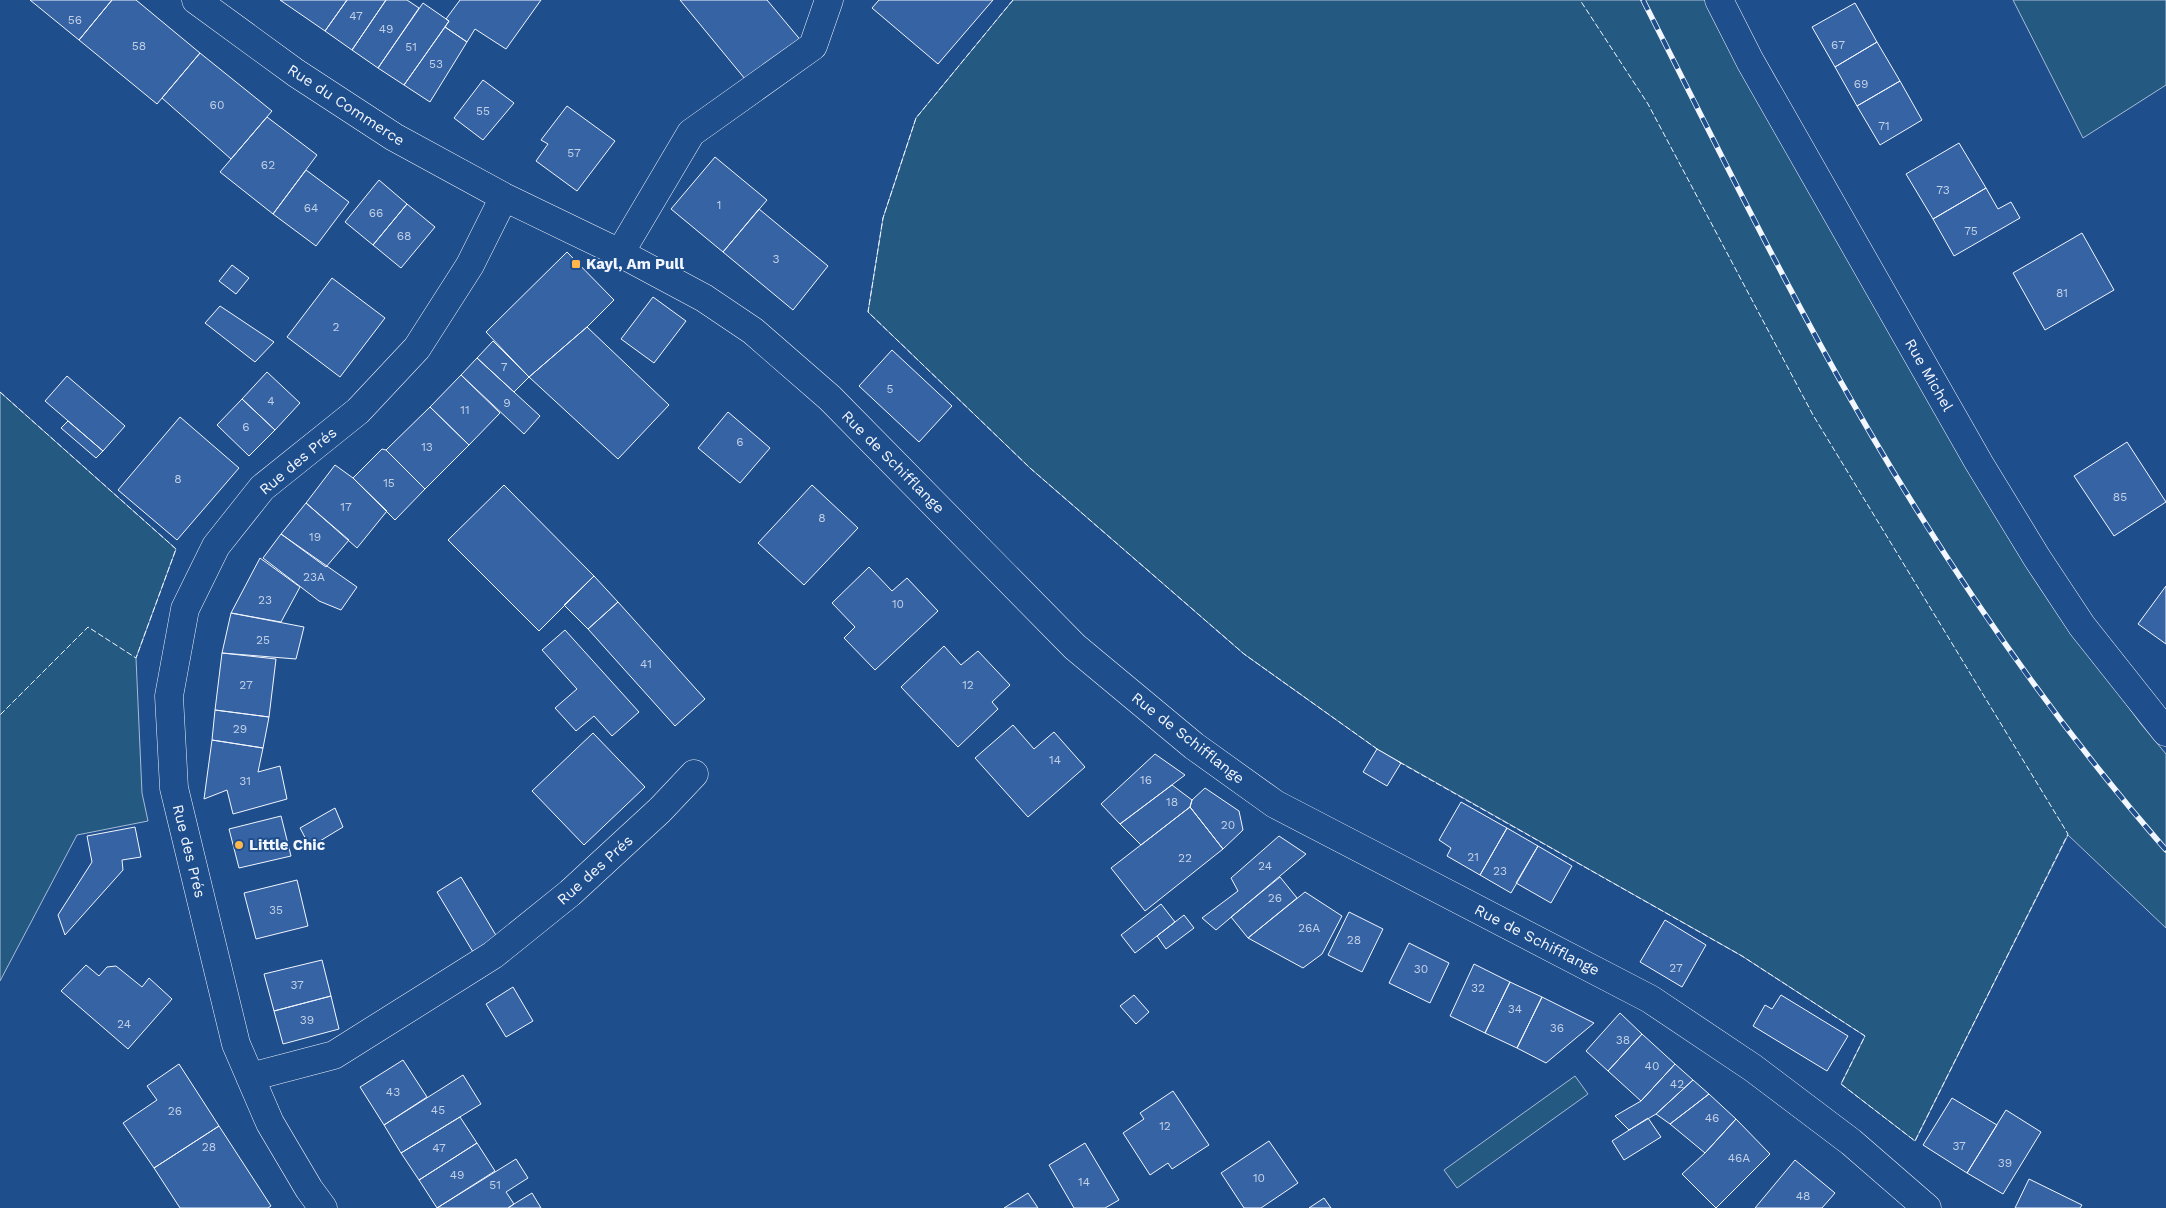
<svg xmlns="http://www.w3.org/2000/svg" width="2166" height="1208" viewBox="0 0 2166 1208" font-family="'Work Sans',sans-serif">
	<rect width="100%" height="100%" fill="#1f4e8c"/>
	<path fill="#245a82" stroke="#a8bbd7" d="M1013,0H1705L1862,280L2042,590L2141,724L2166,754V928L2068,835L1915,1141L1841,1084L1865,1036L1742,956L1377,749L1244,654L1030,468L868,312L883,218L916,118Z
		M2013,0H2166V85L2083,138Z
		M0,392L176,549L136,658L142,793L148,821L77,835L0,981Z
		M1575,1076L1588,1094L1457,1188L1444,1170Z"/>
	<path fill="#3563a3" stroke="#f2f6ff" d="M30,0H112L79,40Z
		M112,0H136L200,53L157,104L79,40Z
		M280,0H347L325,31Z
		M347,0H386L352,50L325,31Z
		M386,0H407L419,8L378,68L352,50Z
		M460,0H541L506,49L475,29L467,42L445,27L449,21L446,19Z
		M680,0H767L803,43L750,85Z
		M879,0H993L938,64L872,8Z
		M423,3L449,21L404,85L378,68Z
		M1855,3L1877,42L1835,67L1812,27Z
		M445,27L467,42L430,102L404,85Z
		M1877,42L1900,81L1857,106L1835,67Z
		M200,53L272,111L231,159L162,98Z
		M483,80L514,103L483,140L454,118Z
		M1900,81L1922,120L1880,145L1857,106Z
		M567,106L615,141L577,191L536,161L548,144L541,140Z
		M267,117L317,155L273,214L220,172Z
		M1959,143L1986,188L1933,219L1906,174Z
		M715,157L767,200L723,252L671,209Z
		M306,170L349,202L316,246L273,214Z
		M379,180L407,204L373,245L345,222Z
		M1986,188L1998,209L2011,202L2020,218L1954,256L1933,219Z
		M407,204L435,227L401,268L373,245Z
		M759,209L828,266L793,310L723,252Z
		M2082,233L2114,290L2045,330L2013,273Z
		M567,252L614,300L587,327L529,377L486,332Z
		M232,265L249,278L236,294L219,281Z
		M332,278L385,318L340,377L287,337Z
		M653,297L686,321L654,363L621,339Z
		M220,306L274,342L255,362L205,323Z
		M587,327L669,405L618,459L529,377Z
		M493,341L529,377L514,392L477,358Z
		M892,350L952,406L919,442L859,386Z
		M477,358L540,416L524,434L461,375Z
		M267,372L300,403L275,430L242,399Z
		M461,375L500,413L469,445L430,407Z
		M67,376L125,426L103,451L45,401Z
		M242,399L275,430L249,456L217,425Z
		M430,407L469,445L425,489L386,450Z
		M728,412L770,448L740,483L698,448Z
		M180,417L239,468L177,540L118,490Z
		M68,421L103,451L96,458L61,428Z
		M2127,442L2166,502L2114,536L2074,476Z
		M382,449L386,450L425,489L395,520L353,478Z
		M335,465L353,478L387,511L357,548L306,503Z
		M504,485L594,576L539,631L448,540Z
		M812,485L858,528L804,585L758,543Z
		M306,503L349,540L326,567L281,534Z
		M281,534L357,587L341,610L319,601L263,558Z
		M260,558L300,587L281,622L231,613Z
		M869,567L892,591L907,578L938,611L875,670L844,638L855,627L832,603Z
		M594,576L618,602L588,629L564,605Z
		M2166,586V644L2138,624Z
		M618,602L705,699L675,726L588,629Z
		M231,613L304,627L296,659L222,653Z
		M565,630L639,712L612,736L594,716L576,731L555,708L577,689L542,650Z
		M944,646L961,665L978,651L1010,685L992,702L998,709L958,747L901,687Z
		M222,653L276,659L269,717L215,710Z
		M215,710L269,717L263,748L212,740Z
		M1013,725L1034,749L1054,732L1085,767L1028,817L975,758Z
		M593,733L645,787L584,845L532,791Z
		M212,740L263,748L258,772L280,766L287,799L233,814L227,790L204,799Z
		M1377,749L1401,763L1387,786L1363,772Z
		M1155,754L1185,775L1120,824L1101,804Z
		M1172,785L1192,800L1190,807L1141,845L1120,824Z
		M1205,788L1239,811L1243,830L1223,849L1190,807L1192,800Z
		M1461,802L1507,828L1480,875L1447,856L1451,848L1439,840Z
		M1190,807L1223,849L1145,911L1111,868Z
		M335,808L343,827L310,847L300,828Z
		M281,816L291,856L239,868L229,829Z
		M135,827L141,857L122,860L123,870L65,935L58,915L92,862L87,836Z
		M1507,828L1538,846L1511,893L1480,875Z
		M1279,836L1306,854L1216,930L1202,918L1238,891L1231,878Z
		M1538,846L1572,866L1551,903L1516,883Z
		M461,877L497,937L473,952L437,892Z
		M1280,877L1297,898L1248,938L1231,917Z
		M297,880L308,926L256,939L244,893Z
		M1305,892L1342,916L1322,954L1303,968L1248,938Z
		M1161,904L1175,922L1135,953L1121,935Z
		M1349,912L1383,929L1362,972L1328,955Z
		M1184,915L1194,928L1166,949L1157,936Z
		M1665,920L1706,945L1682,987L1640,962Z
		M1409,943L1449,963L1430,1003L1389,983Z
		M322,960L331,996L274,1011L264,974Z
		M1474,964L1510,982L1485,1033L1450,1016Z
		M86,965L99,976L107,967L116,966L142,987L149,978L172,999L128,1049L61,991Z
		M1510,982L1542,997L1517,1048L1485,1033Z
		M513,987L533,1021L506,1037L486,1004Z
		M1134,995L1149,1012L1136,1024L1120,1006Z
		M1781,995L1848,1036L1827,1071L1753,1026L1765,1005L1772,1009Z
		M331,996L339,1029L283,1044L274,1011Z
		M1542,997L1594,1023L1546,1063L1517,1048Z
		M1620,1013L1642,1034L1608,1071L1586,1051Z
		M1642,1034L1675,1064L1641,1101L1608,1071Z
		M403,1060L427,1097L384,1125L360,1087Z
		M179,1064L219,1126L154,1168L123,1123L157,1100L147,1086Z
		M1675,1064L1693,1080L1656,1114L1629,1130L1615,1116L1641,1101Z
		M463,1075L481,1104L401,1153L384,1125Z
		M1693,1080L1709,1094L1670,1124L1656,1114Z
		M1173,1091L1209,1145L1172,1169L1168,1163L1150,1175L1123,1133L1144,1119L1140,1113Z
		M1709,1094L1736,1119L1705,1153L1670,1124Z
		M1952,1098L1997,1125L1967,1173L1923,1145Z
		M2006,1110L2041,1132L2003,1194L1967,1173Z
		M460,1117L477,1143L419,1180L401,1153Z
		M1648,1118L1661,1137L1624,1160L1612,1141Z
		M1736,1119L1770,1154L1716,1208L1682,1174L1705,1153Z
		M219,1126L271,1206L268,1208H180L154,1168Z
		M1269,1141L1298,1183L1261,1208H1244L1221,1173Z
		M477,1143L495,1171L437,1208L419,1180Z
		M1085,1143L1119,1200L1105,1208H1074L1049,1165Z
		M516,1159L528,1178L506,1192L514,1204L508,1208H437Z
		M1795,1160L1835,1193L1822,1208H1755Z
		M2029,1179L2082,1205L2080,1208H2015Z
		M532,1193L541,1208H508L514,1204Z
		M1028,1193L1038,1208H1004Z
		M1324,1198L1331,1208H1309Z"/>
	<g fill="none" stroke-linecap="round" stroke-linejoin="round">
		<g stroke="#f2f6ff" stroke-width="29">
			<path id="minor" d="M196,0L296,73L394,137L504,197L620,253L704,298L753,331L830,398L1075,647L1194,746L1275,804L1650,999L1753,1068L1851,1142L1927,1208
				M620,253L691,133L813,46L829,0
				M250,1077L334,1055L493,955L570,893L660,810L694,774
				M323,1208L309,1189L270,1123L236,1044L174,788L169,696L185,609L216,546L262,488L358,411L417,348L470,265L504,197"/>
		</g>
		<g stroke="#f2f6ff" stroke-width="29">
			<path id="major" d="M1719,0L1750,61L1979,463L2037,558L2082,626L2166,732"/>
		</g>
		<use href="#minor" stroke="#1f4e8c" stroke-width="28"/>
		<use href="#major" stroke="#1f4e8c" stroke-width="28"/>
		<g stroke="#f2f6ff" stroke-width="5.5">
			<path id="rail" d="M1643,0C1717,146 1789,295 1872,436C1958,582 2055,723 2166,850"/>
		</g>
		<use href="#rail" stroke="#1f4e8c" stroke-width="4" stroke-dasharray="11" stroke-linecap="butt"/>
		<path stroke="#f2f6ff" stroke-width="1" stroke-dasharray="6 2.5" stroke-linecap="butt" d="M1013,0L916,118L883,218L868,312L1030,468L1244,654L1380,751
			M0,392L176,549L136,658L88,627L0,715
			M1399,762L1742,956L1865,1036L1841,1084L1915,1141L2068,834L1813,415L1648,104L1580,0"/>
	</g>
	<g fill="#ffb74d" stroke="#1f4e8c" stroke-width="2">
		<rect x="571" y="259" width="10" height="10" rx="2.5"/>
		<circle cx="239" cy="845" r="5"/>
	</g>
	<g text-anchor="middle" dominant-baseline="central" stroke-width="4" stroke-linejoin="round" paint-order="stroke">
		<g font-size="12" fill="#c3d1e8">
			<text x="356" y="16">47</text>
			<text x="75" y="20">56</text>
			<text x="386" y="29">49</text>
			<text x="1838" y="45">67</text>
			<text x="139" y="46">58</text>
			<text x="411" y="47">51</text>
			<text x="436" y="64">53</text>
			<text x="1861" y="84">69</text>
			<text x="217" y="105">60</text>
			<text x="483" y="111">55</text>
			<text x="1884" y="126">71</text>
			<text x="574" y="153">57</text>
			<text x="268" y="165">62</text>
			<text x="1943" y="190">73</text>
			<text x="719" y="205">1</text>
			<text x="311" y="208">64</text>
			<text x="376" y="213">66</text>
			<text x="1971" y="231">75</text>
			<text x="404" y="236">68</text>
			<text x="776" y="259">3</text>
			<text x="2062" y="293">81</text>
			<text x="336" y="327">2</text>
			<text x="504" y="367">7</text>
			<text x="890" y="389">5</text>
			<text x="271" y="401">4</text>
			<text x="507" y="403">9</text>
			<text x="465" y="410">11</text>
			<text x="246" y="427">6</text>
			<text x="740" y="442">6</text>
			<text x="427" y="447">13</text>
			<text x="178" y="479">8</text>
			<text x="389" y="483">15</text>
			<text x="2120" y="497">85</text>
			<text x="346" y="507">17</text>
			<text x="822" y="518">8</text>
			<text x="315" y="537">19</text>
			<text x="314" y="577">23A</text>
			<text x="265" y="600">23</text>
			<text x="898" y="604">10</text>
			<text x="263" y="640">25</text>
			<text x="646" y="664">41</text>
			<text x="246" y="685">27</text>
			<text x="968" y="685">12</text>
			<text x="240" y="729">29</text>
			<text x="1055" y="760">14</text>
			<text x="1146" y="780">16</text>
			<text x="245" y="781">31</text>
			<text x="1172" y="802">18</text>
			<text x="1228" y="825">20</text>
			<text x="1473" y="857">21</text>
			<text x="1185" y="858">22</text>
			<text x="1265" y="866">24</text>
			<text x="1500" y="871">23</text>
			<text x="1275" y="898">26</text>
			<text x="276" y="910">35</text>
			<text x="1309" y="928">26A</text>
			<text x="1354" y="940">28</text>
			<text x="1676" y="968">27</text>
			<text x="1421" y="969">30</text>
			<text x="297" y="985">37</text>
			<text x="1478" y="988">32</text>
			<text x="1515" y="1009">34</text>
			<text x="307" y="1020">39</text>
			<text x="124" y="1024">24</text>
			<text x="1557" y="1028">36</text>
			<text x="1623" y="1040">38</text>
			<text x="1652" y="1066">40</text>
			<text x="1677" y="1084">42</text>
			<text x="393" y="1092">43</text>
			<text x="438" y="1110">45</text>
			<text x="175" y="1111">26</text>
			<text x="1712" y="1118">46</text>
			<text x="1165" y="1126">12</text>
			<text x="1959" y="1146">37</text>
			<text x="209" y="1147">28</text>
			<text x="439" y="1148">47</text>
			<text x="1739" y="1158">46A</text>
			<text x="2005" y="1163">39</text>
			<text x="457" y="1175">49</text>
			<text x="1259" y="1178">10</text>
			<text x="1084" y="1182">14</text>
			<text x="495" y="1185">51</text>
			<text x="1803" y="1196">48</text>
		</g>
		<g font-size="15" fill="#f2f6ff" stroke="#1f4e8c">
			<text transform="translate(346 105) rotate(33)">Rue du Commerce</text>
			<text transform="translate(1929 375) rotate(60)">Rue Michel</text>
			<text transform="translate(298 461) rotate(-40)">Rue des Prés</text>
			<text transform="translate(893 462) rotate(45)">Rue de Schifflange</text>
			<text transform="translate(1188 738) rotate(38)">Rue de Schifflange</text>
			<text transform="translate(189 851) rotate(76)">Rue des Prés</text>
			<text transform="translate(595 870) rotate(-42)">Rue des Prés</text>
			<text transform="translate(1537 940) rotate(27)">Rue de Schifflange</text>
		</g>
		<g font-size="15" font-weight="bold" fill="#f2f6ff" stroke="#1f4e8c" text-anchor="start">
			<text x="586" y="264">Kayl, Am Pull</text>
			<text x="249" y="845">Little Chic</text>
		</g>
	</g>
</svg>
